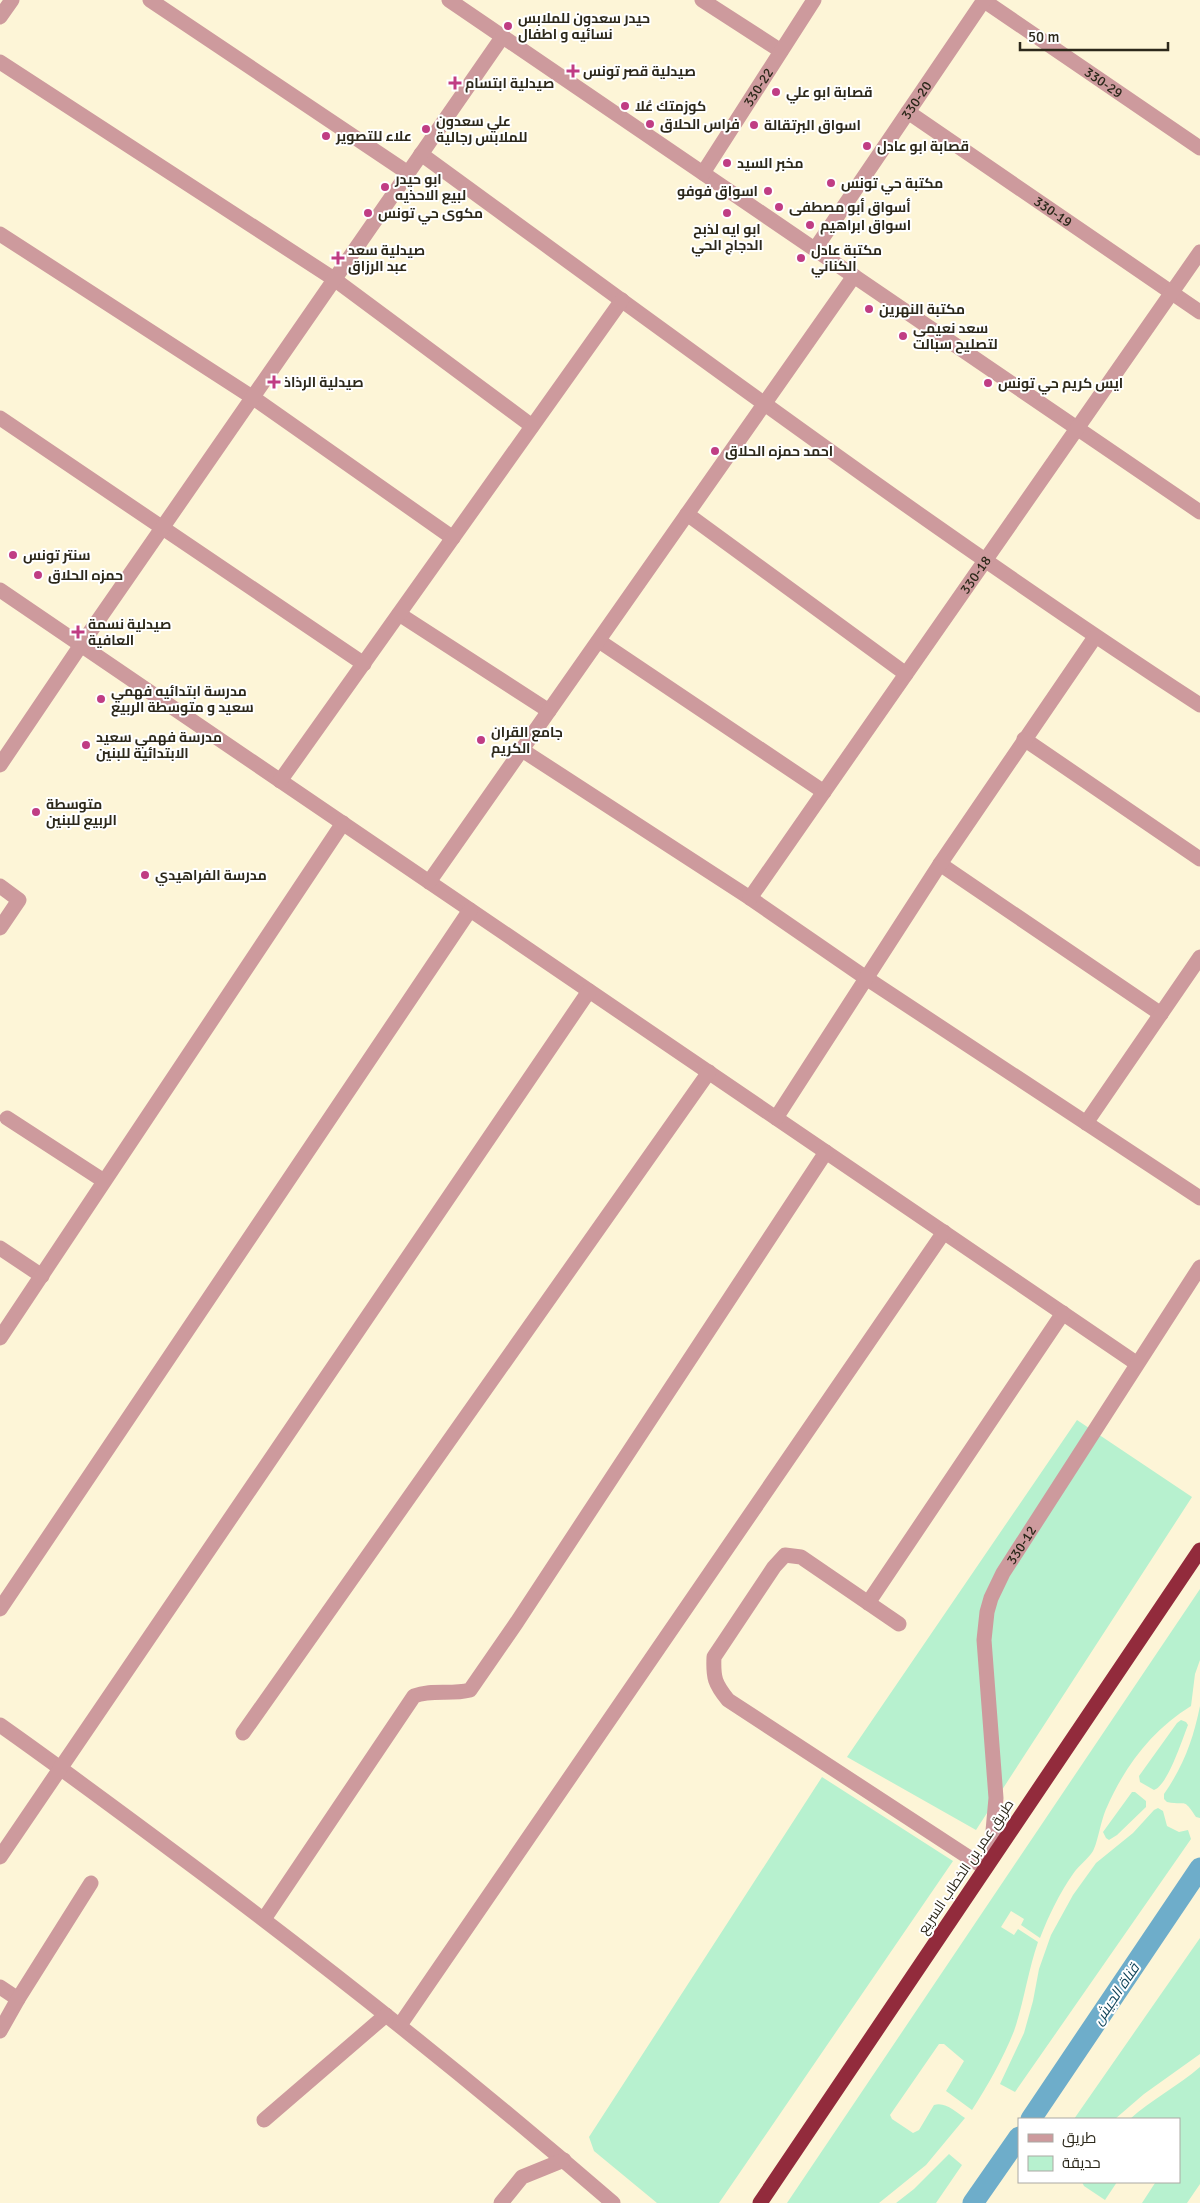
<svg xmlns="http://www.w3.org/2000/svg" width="1200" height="2203" viewBox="0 0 1200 2203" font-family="Signika,Cairo,sans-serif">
	<rect width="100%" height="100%" fill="#fdf5d7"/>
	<path fill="#b7f1cf" d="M1077,1420L1192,1497L976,1830L847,1757Z
		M1200,1589V1660L1195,1674L1191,1706C1152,1730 1125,1766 1107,1807C1101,1819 1098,1842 1093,1851C1088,1859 1079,1865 1073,1874C1059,1894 1049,1915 1040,1938L1021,1925L1024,1919L1011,1911L1001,1927L1014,1935L1018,1929L1038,1942C1028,1971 1024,2002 1014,2031C1003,2059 988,2085 972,2110L946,2091L964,2061L944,2044H939L890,2115L892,2119L913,2133L919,2130L934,2105C945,2101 956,2112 965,2118L926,2165L879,2203H787Z
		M1200,1706V1818L1196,1817C1183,1797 1187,1806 1167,1802L1164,1799V1794C1184,1765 1193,1740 1200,1706Z
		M1181,1720L1186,1722L1188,1725C1182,1740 1168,1785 1154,1790L1140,1782L1139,1776L1177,1723Z
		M822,1777L953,1861L719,2203H657L594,2151L589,2137Z
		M1132,1792H1135L1146,1801V1807L1117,1835L1109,1840L1106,1838L1103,1832Z
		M1158,1808L1163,1811L1167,1826L1179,1832L1188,1830L1191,1839L1015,2092L1000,2084L1024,2033L1033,2001L1039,1969L1051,1935L1073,1895L1096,1863L1133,1833L1154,1810Z
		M1200,1938V2054L1144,2094L1115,2119H1074Z
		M1200,2067V2184L1187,2203H1142L1155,2183L1154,2182H1179V2119H1130C1151,2100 1178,2086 1200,2067Z
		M949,2154L962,2165L936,2203H896L914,2189Z
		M1082,2182H1117L1105,2200L1084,2186Z"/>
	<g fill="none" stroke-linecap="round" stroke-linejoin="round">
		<path stroke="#6eadca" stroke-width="21" d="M1031,2119L1200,1868
			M973,2203L1019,2137"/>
		<g stroke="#cd9a9d" stroke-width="15">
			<path d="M150,0L408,173"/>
			<path d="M449,0L1200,512"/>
			<path d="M702,0L781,51"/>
			<path id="s1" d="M983,0L1200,148"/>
			<path d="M0,17L12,0"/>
			<path d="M0,62L334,279L532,426"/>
			<path id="s2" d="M908,112L1200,312"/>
			<path d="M421,154C678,341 933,531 1200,705"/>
			<path id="s3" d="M703,173L814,0"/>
			<path d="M0,234L252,397L453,538"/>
			<path id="s4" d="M815,249L984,0"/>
			<path d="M0,418L364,664"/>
			<path d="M687,514L906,674"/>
			<path d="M0,590L1136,1363"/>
			<path d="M399,614L549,711"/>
			<path d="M599,641L824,792"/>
			<path d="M1024,739L1200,859"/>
			<path d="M522,750L750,898L866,978L1200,1198"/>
			<path d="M0,765L81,645L503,36"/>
			<path d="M280,781L622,300"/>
			<path d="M940,864L1161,1014"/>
			<path d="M429,882L854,276"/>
			<path d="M0,886L19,900L0,928"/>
			<path id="s5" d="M750,898L1200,252"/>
			<path d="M7,1118L104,1181"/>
			<path d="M776,1118L940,864L1095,637"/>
			<path d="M1086,1123L1200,957"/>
			<path d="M0,1248L42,1276"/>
			<path d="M0,1338L343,823"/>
			<path d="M868,1603L1063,1313"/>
			<path d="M0,1609L470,910"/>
			<path d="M899,1624L801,1557L785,1555L774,1567L714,1657C713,1678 715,1684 728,1700L985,1868"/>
			<path d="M0,1725C68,1773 135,1823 202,1873C342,1978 480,2088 613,2203"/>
			<path d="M243,1733L709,1072"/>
			<path d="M0,1857L589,991"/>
			<path id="s6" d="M987,1865L992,1842L996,1798L984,1640L987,1612L991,1598L1003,1573L1200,1267"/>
			<path d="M264,1919L414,1696C432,1689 451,1695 470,1690L517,1622L826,1152"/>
			<path d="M0,1987L18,1999"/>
			<path d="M400,2025L944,1232"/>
			<path d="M0,2031L18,1999L91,1883"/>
			<path d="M264,2120L386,2015"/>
			<path d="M501,2203L522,2177L564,2160"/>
		</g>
		<path stroke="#922b3c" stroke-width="15" d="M760,2203L1200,1550"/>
	</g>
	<g fill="#c03d84" stroke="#fff" stroke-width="2">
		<circle cx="508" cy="26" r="5"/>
		<path d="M570.5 63.5h5v5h5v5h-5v5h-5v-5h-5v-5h5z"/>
		<path d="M452.5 75.5h5v5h5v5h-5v5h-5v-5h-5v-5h5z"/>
		<circle cx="776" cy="92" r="5"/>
		<circle cx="625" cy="106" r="5"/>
		<circle cx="650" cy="124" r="5"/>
		<circle cx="754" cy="125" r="5"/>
		<circle cx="426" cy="129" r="5"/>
		<circle cx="326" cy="136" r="5"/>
		<circle cx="867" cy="146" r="5"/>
		<circle cx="727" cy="163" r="5"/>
		<circle cx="831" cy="183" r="5"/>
		<circle cx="385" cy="187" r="5"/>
		<circle cx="768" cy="191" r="5"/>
		<circle cx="779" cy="207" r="5"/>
		<circle cx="368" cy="213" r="5"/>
		<circle cx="727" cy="213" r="5"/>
		<circle cx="810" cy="225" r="5"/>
		<path d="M335.5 250.5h5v5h5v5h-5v5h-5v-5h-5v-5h5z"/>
		<circle cx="801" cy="258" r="5"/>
		<circle cx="869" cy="309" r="5"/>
		<circle cx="903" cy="336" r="5"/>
		<path d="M271.5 374.5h5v5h5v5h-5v5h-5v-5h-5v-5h5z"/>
		<circle cx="988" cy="383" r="5"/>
		<circle cx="715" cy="451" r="5"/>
		<circle cx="13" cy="555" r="5"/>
		<circle cx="38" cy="575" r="5"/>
		<path d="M75.5 624.5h5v5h5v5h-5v5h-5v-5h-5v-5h5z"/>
		<circle cx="101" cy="699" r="5"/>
		<circle cx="481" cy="740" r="5"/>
		<circle cx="86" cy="745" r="5"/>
		<circle cx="36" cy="812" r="5"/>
		<circle cx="145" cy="875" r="5"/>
	</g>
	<g text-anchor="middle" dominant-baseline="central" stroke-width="4" stroke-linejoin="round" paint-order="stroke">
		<g font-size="14" font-weight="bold" fill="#2c281a" stroke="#fff" text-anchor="start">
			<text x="518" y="18">حيدر سعدون للملابس<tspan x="518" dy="16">نسائيه و اطفال</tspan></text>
			<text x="583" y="71">صيدلية قصر تونس</text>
			<text x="465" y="83">صيدلية ابتسام</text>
			<text x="786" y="92">قصابة ابو علي</text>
			<text x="635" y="106">كوزمتك عُلا</text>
			<text x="436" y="121">علي سعدون<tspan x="436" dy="16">للملابس رجالية</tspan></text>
			<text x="660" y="124">فراس الحلاق</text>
			<text x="764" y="125">اسواق البرتقالة</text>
			<text x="336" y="136">علاء للتصوير</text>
			<text x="877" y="146">قصابة ابو عادل</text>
			<text x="737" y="163">مخبر السيد</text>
			<text x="395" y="179">ابو حيدر<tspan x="395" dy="16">لبيع الاحذيه</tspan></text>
			<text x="841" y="183">مكتبة حي تونس</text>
			<text x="758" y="191" text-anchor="end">اسواق فوفو</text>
			<text x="789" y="207">أسواق أبو مصطفى</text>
			<text x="378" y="213">مكوى حي تونس</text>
			<text x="820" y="225">اسواق ابراهيم</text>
			<text x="727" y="229" text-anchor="middle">ابو ايه لذبح<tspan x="727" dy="16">الدجاج الحي</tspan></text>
			<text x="348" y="250">صيدلية سعد<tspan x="348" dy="16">عبد الرزاق</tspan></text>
			<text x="811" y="250">مكتبة عادل<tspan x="811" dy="16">الكناني</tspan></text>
			<text x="879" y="309">مكتبة النهرين</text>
			<text x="913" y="328">سعد نعيمي<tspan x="913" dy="16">لتصليح سبالت</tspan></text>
			<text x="284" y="382">صيدلية الرذاذ</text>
			<text x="998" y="383">ايس كريم حي تونس</text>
			<text x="725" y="451">احمد حمزه الحلاق</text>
			<text x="23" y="555">سنتر تونس</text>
			<text x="48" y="575">حمزه الحلاق</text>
			<text x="88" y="624">صيدلية نسمة<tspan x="88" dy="16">العافية</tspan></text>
			<text x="111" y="691">مدرسة ابتدائيه فهمي<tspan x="111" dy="16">سعيد و متوسطة الربيع</tspan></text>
			<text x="491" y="732">جامع القران<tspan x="491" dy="16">الكريم</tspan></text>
			<text x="96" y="737">مدرسة فهمي سعيد<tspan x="96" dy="16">الابتدائية للبنين</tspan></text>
			<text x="46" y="804">متوسطة<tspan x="46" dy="16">الربيع للبنين</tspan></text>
			<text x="155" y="875">مدرسة الفراهيدي</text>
		</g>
		<g font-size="14" fill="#2c281a" stroke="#fff">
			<text stroke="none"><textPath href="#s1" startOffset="146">330-29</textPath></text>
			<text stroke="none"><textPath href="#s3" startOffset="102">330-22</textPath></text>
			<text stroke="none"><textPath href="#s4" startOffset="180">330-20</textPath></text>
			<text stroke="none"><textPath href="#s2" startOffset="176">330-19</textPath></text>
			<text stroke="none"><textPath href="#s5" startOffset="394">330-18</textPath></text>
			<text stroke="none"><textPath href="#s6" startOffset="330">330-12</textPath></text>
			<text transform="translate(966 1867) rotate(-56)">طريق عمر بن الخطاب السريع</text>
		</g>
		<g font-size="15" font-style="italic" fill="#104459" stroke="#fff">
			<text transform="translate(1116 1994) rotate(-56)">قناة الجيش</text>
		</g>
	</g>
	<rect x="1018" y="2118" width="162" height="65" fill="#ffffff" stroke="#aba9a3"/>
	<rect x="1028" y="2134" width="25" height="8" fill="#cd9a9d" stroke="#aba9a3"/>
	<text x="1062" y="2143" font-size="15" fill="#2c281a">طريق</text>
	<rect x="1028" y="2156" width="25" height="15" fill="#b7f1cf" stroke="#aba9a3"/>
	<text x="1062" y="2168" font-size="15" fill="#2c281a">حديقة</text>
	<path d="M1020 42v8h148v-8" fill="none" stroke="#2c281a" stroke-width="2.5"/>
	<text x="1028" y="42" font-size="15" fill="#2c281a" stroke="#ffffff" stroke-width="4" paint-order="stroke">50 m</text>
</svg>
